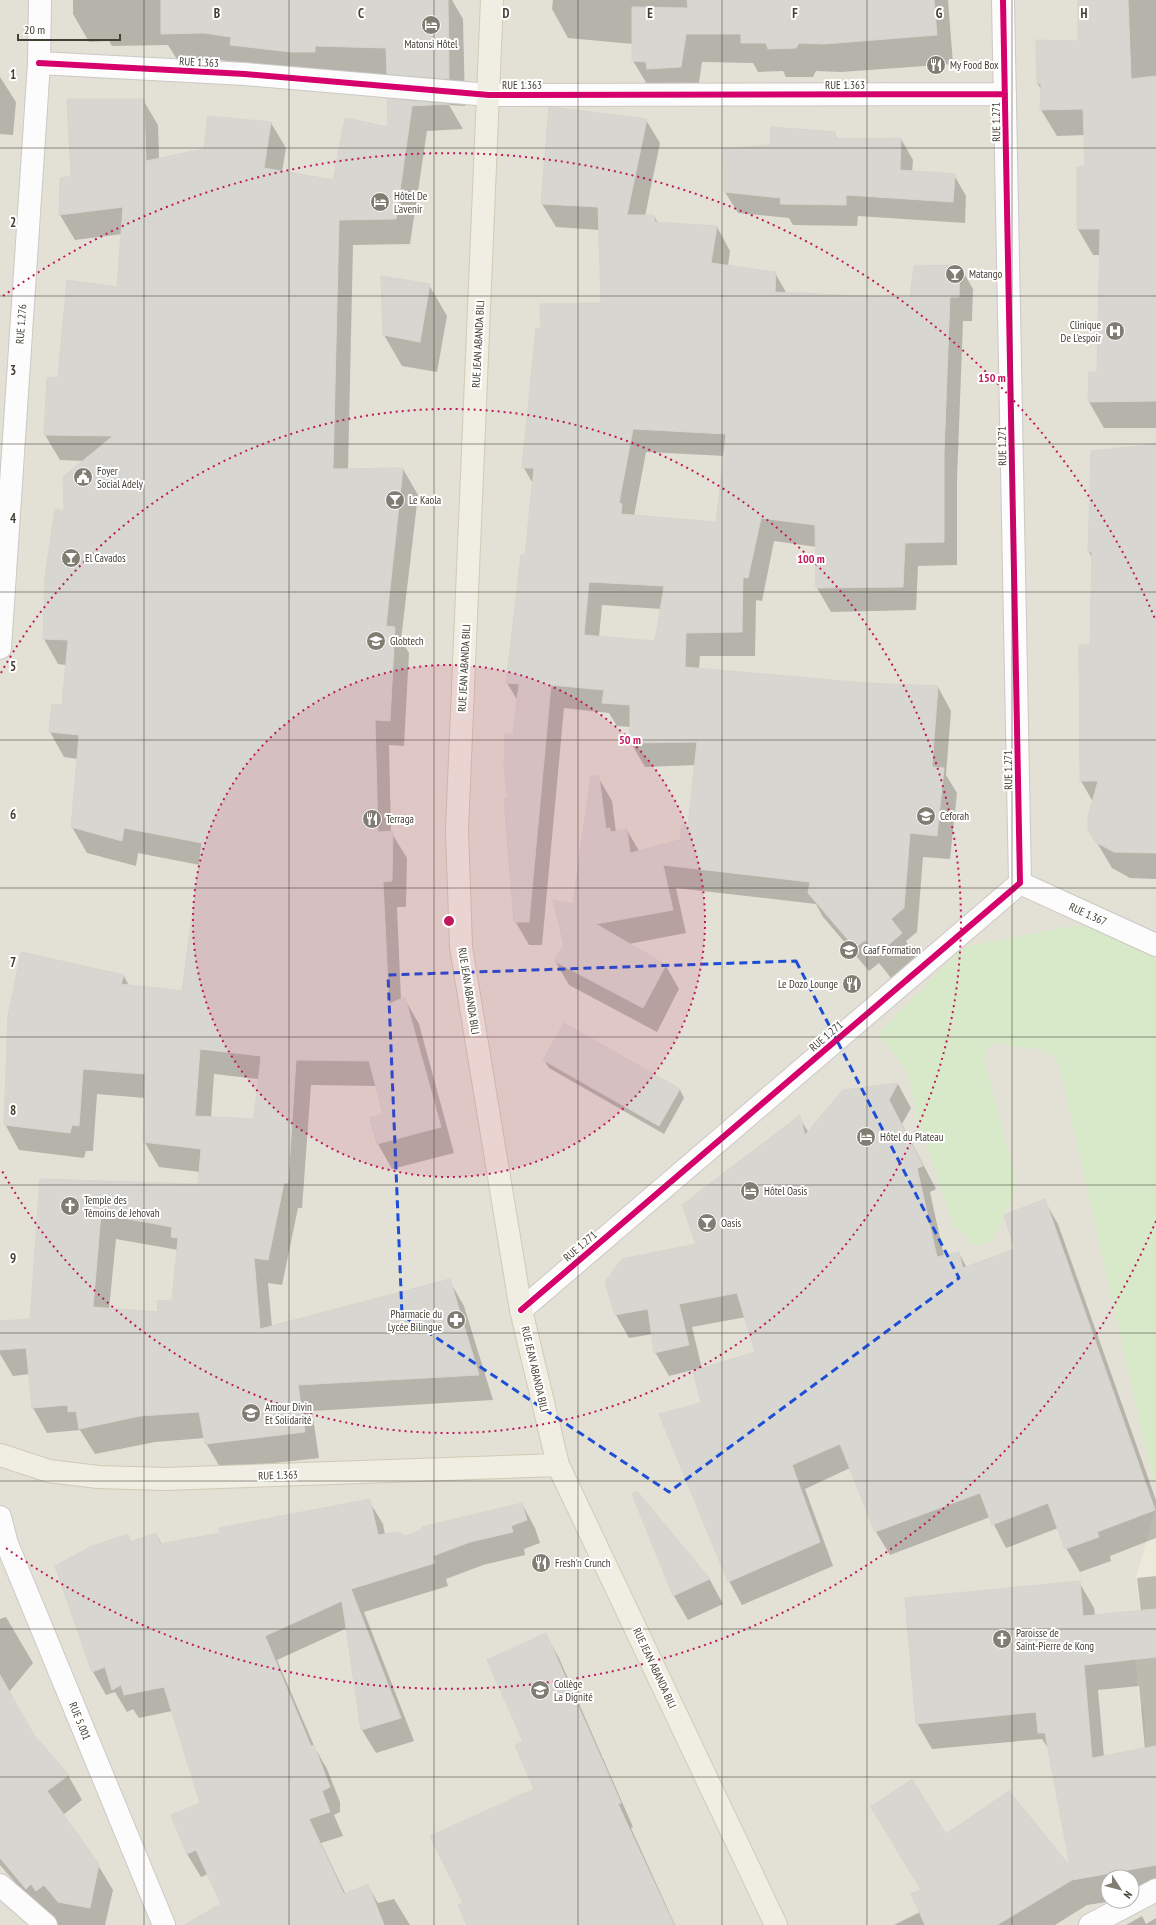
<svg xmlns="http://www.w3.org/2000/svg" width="1156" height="1925" viewBox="0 0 1156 1925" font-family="'PT Sans Narrow',sans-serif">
	<rect width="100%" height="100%" fill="#eeede8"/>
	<path fill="#e3e0d5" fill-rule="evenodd" d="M0,0H1156V954L878,1034L907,1070L919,1125L991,1242L1014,1195L1016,1180L984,1058L991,1043L1049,1051L1059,1064L1153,1481H1156V1925H0ZM1108,1877H1132V1901H1108Z"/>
	<path fill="#ece9da" d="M1155,1510H1156V1835L1147,1766L1144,1709H1140L1135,1657L1145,1655L1136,1577Z"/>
	<path fill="#d7e9c8" d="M1072,926L1105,927L1156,954V1481H1153L1059,1064L1048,1051L991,1043L984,1058L1016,1180L1014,1195L991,1242L975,1246L953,1224L919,1125L907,1070L878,1034L958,952L973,945Z"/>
	<path fill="#0003" fill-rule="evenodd" d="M73,0H452L463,19L465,106L449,105L463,129L427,131L410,244L353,245L348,470L403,469L418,495L401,640L409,653L404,746L389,745L391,832L407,858L406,907H397L401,1000L404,998L419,1024L454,1153L392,1169L378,1144L384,1115L377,1086L311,1085L302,1208H298L282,1285L268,1283L272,1327L449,1280L464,1306L493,1400L312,1411L319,1458L221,1469L206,1443L205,1438L155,1442L95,1454L80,1430L47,1433L33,1408L30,1374L13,1376L0,1354V1322L31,1320L41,1180L199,1186L200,1172L159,1167L144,1141L145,1098L97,1094L93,1151H86L84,1158L19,1150L5,1124L124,976L129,986L183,992L200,865L138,853L136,866L87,853L72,827L78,759L64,757L50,732L62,706L66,665L58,664L44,639L66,512L85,461L60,460L45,435L59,378L118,288L122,234L75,240L60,215L72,177L143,100L158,125L159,159L205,150L208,117L271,123L286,148L282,172L334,181L389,129L404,101L389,75L331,74L220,60L178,61L168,45L112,46L109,41L89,42L73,14ZM214,1074L259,1079L255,1120L211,1118ZM116,1239L178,1250L173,1300L159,1313L109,1309Z
		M553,0H948L953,64L841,72L816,71L813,77H786L783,71L758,72L753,63L702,62L697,96L650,89L633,61V44L568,38L552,9Z
		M1079,0H1156V428H1104L1089,402L1098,373L1101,255H1093L1078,229L1086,167L1085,135L1057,136L1041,110L1042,91L1038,84L1037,41L1079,42Z
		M0,77L16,102L13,135L0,134Z
		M646,120L660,143L645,216H654L658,223L717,227L730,251L728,266L775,273L787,294L911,299L960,266L973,289L972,321H963L957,479V565L918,566L916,610L831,612L817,588V547L774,541L762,601L756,600L755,656H700L699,669L864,684L938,687L951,711L946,775L957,793L950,859L923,857L917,932L906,941L915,957L891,978L879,963L869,971L823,917L816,904L676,888L686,933L629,944L666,966L679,989L657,1032L569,985L555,961L565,945L598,777L612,801L616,832L627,830L639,851L681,841L689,826L696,765L645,767L631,743V727L617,726L609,713L564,708L542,945H529L515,921L514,735L518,701L507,683L526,556L533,484L524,468L537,329L542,330L602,304L600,230L556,227L542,204ZM646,452L725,456L716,524L634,516ZM602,605L661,609L656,642L599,637Z
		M834,133L838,140L901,139L913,160L912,172L954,175L966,196L965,223L858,216L857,226L793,225L789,218L738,213L725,192L771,146Z
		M429,285L447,316L437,372L402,366L384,335Z
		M1156,445V879L1130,878L1112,868L1096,841L1093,802L1081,781L1080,646H1091L1093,559L1089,552Z
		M564,1024L680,1090L684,1098L664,1134L549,1068L544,1060Z
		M898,1084L911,1108L902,1124L936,1189L930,1192L944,1256L959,1253L967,1268L1016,1250L1044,1200L1058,1224L1156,1500V1538L1110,1556L1111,1561L1080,1572L1066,1548L1058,1528L1006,1548L990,1517L890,1555L876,1532L850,1468L805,1489L833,1566L742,1605L729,1581L703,1403L700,1368L669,1376L655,1352L653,1334L629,1338L616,1315L697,1245L799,1117L809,1133L843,1091ZM746,1317L756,1353L702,1369L692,1327Z
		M637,1493L710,1580L723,1604L688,1620L674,1596L633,1495Z
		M369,1501L383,1524L385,1535L405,1537L522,1504L535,1528L540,1543L524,1549L525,1555L483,1565L446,1579L448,1586L364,1612L414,1741L376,1753L362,1730L347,1628L277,1660L315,1748L327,1769L340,1802V1812L334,1815L343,1836L321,1843L346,1895L368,1886L378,1903L394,1899L410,1925H226L222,1905L208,1874L201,1877L187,1854L172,1816L201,1804L172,1711L139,1718L133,1709L127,1712L115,1692L106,1695L93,1672L56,1567L127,1535L131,1542L156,1534L162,1545L221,1534Z
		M1156,1576V1884L1132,1886V1877H1108V1901H1113L1087,1905L1055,1925H894L920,1912L922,1890L946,1835L1071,1870L1050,1751L1042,1739L932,1749L917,1723L1079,1582L1094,1608L1095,1616L1141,1612L1137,1578ZM1139,1686L1145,1749L1104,1757L1098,1690Z
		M6,1617L33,1663L9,1692L34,1737L68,1775L82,1800L63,1815L98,1865L113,1890L105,1925H52L0,1865V1619Z
		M546,1635L559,1658L633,1827L631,1828L675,1925H468L465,1904L536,1790L525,1742Z
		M1142,1916L1146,1924L1156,1918V1925H1126Z"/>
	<path fill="#d8d6d0" stroke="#d7d4ce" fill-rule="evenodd" d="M161,0H448L449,79L387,74L386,48L315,46V52H291L230,45L231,37L204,33L161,34Z
		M687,0H934L937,35L824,44L799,43L796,48L768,49L766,43H741V34H686L681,67L647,69L646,62L632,61V7L688,8Z
		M1078,0H1128L1131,79L1156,76V401L1088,402L1089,372H1097L1100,229H1077V167L1085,166L1083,109L1040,110L1041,83L1037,84L1036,40L1078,41Z
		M67,99H144L146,161L204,149L208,116L271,122L264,168L333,180L345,118L388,127L387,99L450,104L412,106L396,219L339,220L333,469L403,468L386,626L395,627L390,721L375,720L378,832L393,831L392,881L383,882L389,1004L405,997L441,1127L377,1144L370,1118L383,1114L369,1061L296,1060L288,1183H284L268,1260L254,1258L260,1329L450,1279L479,1375L298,1385L305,1432L205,1444L199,1412L140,1416L79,1429L76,1411L68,1412V1405L32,1408L26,1348L0,1350V1321L30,1319L40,1179L198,1184L201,1149L143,1142L145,1074L83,1069L79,1126L72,1125L70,1133L4,1125L8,1016L21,952L124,975L121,984L182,991L202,843L124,828L122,841L71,827L79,735L49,732L52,704L62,705L68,640L43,639L45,578L55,509L64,511L63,477L113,436L44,435L47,378L58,377L67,280L117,287L123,207L59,215L60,178L71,176ZM200,1049L261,1056L254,1119L195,1116ZM101,1214L172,1227L171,1237L178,1238L172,1300L157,1301L158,1312L93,1307Z
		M549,107L647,119L627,215H654L655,222L717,226L711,263L776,272L775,292L910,298L914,266L960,265L959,297H950L944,454V542L905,543L903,587L816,588L815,525L761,518L748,578L743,577L742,632L686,633L685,667L865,683L938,686L932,767L944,768L937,836L910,833L904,908L891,919L902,933L877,955L865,940L855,948L808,893L810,882L663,865L673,910L596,924L666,965L643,1008L554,961L564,945L553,900L573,904L591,776H599L606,829L610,828V832L627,829L630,853L680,840L682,825H688L697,742L630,743V705L602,703L604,690L551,685L529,922H514L504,799L508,798L504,769L505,734H513L519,684L506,683L521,555H525L534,468H522L536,328L541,329L540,304L601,303L598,207L541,204ZM633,429L726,434L716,522L621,514L622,504L619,503ZM589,582L664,586L655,641L584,635Z
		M771,127L835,132L836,139L901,138L900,170L955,174L953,202L846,195V205L780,204L781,198L724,192L723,149L770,145Z
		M381,276L430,284L420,342L383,335Z
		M1156,444V853L1114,852L1095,842L1088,829V817L1098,781H1080L1079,645H1090L1092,552H1088L1091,451Z
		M564,1023L680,1089L659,1126L543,1060Z
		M898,1083L889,1100L923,1166L917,1168L937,1257L959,1252L963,1268L1015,1249L1004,1215L1045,1199L1155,1510L1097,1532L1099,1537L1065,1549L1048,1503L992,1525L980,1493L875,1532L840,1444L792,1465L820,1542L728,1582L659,1414L701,1403L693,1371L755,1352L737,1293L679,1304L689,1345L654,1353L648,1309L615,1315L605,1282L622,1259L696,1244L682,1205L800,1115L805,1135L843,1090Z
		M637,1491L710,1579L673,1596L632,1494Z
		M370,1499L378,1535L399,1532L405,1536L422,1530V1527L522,1503L527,1520L511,1526L513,1532L470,1542L433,1556L435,1563L351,1589L401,1718L361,1730L342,1601L265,1636L311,1746L314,1745L330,1787L322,1791L330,1812L309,1819L344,1894L368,1884L384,1925H184L221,1904L196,1850L187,1854L171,1815L200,1803L164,1687L124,1695L121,1685L112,1690L105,1667L92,1672L55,1566L92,1546L128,1534L130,1542L156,1533L160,1544L220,1533L219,1528Z
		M1080,1581L1083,1616L1156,1609V1657L1084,1665L1092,1758L1156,1746V1865L1072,1880L997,1925H925L911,1894L921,1890L871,1807L912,1779L946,1834L1009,1791L1070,1866L1045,1733H1038L1036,1712L916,1724L905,1598Z
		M546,1633L621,1803L618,1804L674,1925H467L458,1905L463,1903L430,1836L534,1789L515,1746L523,1741L487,1660Z
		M0,1675L34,1735L69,1775L47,1791L99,1864L90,1908L58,1902L44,1885L36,1891L31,1884L26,1889L0,1858Z"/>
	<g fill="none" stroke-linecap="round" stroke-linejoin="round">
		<g stroke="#cbc9c4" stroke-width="24">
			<path id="minor" d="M1003,0L1020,883
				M39,63L245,74L489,95L1005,94
				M0,648L39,63L40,0
				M1020,883L1156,945
				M521,1310L1020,883
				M0,1517L7,1544L164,1925
				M0,1885L46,1925
				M1090,1925L1156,1890"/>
		</g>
		<g stroke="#d0cbb5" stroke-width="24">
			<path id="major" d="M492,0L457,830L461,947L521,1310L558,1465L776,1925
				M0,1455L49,1471L98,1477L165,1479L558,1465"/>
		</g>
		<use href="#minor" stroke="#fcfcfc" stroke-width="22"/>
		<use href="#major" stroke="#f0eee3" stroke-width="22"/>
		<g stroke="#fff" stroke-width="8">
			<path id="cycleway" d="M39,63L245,74L489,95L1005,94
				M521,1310L1020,883L1003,0"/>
		</g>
		<use href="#cycleway" stroke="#d6006c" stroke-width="6"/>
	</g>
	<path fill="none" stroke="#1d4ed8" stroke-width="3" stroke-dasharray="8 5" stroke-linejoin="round" d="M796,961L959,1278L669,1492L402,1315L388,975Z"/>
	<path fill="none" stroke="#444034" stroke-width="1" stroke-opacity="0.55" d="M144,0V1925M289,0V1925M434,0V1925M578,0V1925M722,0V1925M867,0V1925M1012,0V1925M0,148H1156M0,296H1156M0,444H1156M0,592H1156M0,740H1156M0,888H1156M0,1037H1156M0,1185H1156M0,1333H1156M0,1481H1156M0,1629H1156M0,1777H1156"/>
	<circle cx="449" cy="921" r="256" fill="#c2185b" fill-opacity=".12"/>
	<g fill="none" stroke="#c2185b" stroke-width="2" stroke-dasharray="2 4">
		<circle cx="449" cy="921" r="256"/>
		<path d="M1 673A512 512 0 1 1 1 1169"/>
		<path d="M1156 1221A768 768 0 0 1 3 1546M3 296A768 768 0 0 1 1156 621"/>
	</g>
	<defs>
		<g id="hotel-disc" transform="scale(1)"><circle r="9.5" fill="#807d73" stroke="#fff"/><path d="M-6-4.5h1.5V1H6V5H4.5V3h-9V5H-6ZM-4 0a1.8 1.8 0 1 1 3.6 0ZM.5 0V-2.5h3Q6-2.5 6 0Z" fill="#fff"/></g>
		<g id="restaurant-disc" transform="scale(1)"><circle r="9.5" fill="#807d73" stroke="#fff"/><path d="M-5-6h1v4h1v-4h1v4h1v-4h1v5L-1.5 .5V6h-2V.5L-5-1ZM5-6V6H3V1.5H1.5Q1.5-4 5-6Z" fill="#fff"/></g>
		<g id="bar-disc" transform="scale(1)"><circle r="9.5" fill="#807d73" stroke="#fff"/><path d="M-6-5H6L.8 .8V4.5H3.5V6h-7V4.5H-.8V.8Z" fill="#fff"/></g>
		<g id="hospital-disc" transform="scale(1)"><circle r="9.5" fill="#807d73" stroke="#fff"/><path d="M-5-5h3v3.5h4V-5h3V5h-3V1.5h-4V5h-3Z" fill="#fff"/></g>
		<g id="civic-disc" transform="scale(1)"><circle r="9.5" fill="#807d73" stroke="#fff"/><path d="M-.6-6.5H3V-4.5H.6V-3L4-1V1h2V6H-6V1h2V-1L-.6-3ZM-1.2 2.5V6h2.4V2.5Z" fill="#fff"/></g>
		<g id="university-disc" transform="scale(1)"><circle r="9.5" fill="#807d73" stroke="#fff"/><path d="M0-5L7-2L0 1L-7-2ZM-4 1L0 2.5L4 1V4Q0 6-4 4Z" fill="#fff"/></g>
		<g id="church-disc" transform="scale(1)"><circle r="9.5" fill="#807d73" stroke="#fff"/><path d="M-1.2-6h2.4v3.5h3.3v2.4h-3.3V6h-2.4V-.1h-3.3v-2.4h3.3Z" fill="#fff"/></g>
		<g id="pharmacy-disc" transform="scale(1)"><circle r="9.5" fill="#807d73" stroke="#fff"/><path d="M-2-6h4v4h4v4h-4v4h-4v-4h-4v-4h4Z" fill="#fff"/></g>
		<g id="school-disc" transform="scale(1)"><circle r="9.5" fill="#807d73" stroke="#fff"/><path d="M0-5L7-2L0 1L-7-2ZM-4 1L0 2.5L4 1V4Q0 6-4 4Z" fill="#fff"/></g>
	</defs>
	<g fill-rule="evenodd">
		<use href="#hotel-disc" x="431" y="25"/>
		<use href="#restaurant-disc" x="936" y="65"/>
		<use href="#hotel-disc" x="380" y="202"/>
		<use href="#bar-disc" x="955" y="274"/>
		<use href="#hospital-disc" x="1115" y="331"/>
		<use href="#civic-disc" x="83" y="477"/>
		<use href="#bar-disc" x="395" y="500"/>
		<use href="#bar-disc" x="71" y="558"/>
		<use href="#university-disc" x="376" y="641"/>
		<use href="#university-disc" x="926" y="816"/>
		<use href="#restaurant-disc" x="372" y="819"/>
		<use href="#university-disc" x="849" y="950"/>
		<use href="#restaurant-disc" x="852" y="984"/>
		<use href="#hotel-disc" x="866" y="1137"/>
		<use href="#hotel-disc" x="750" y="1191"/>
		<use href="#church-disc" x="70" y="1206"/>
		<use href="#bar-disc" x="707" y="1223"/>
		<use href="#pharmacy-disc" x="456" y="1320"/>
		<use href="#university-disc" x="251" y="1413"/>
		<use href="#restaurant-disc" x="541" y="1563"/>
		<use href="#church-disc" x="1002" y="1639"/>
		<use href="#school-disc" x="540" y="1690"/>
	</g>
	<g text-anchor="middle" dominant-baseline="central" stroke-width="4" stroke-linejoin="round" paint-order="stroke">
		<g font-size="11" fill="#444034" stroke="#fff" text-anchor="start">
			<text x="431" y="44" text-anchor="middle">Matonsi Hôtel</text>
			<text x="950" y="65">My Food Box</text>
			<text x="394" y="196">Hôtel De<tspan x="394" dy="13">L'avenir</tspan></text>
			<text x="969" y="274">Matango</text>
			<text x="1101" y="325" text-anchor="end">Clinique<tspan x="1101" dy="13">De L'espoir</tspan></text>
			<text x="97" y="471">Foyer<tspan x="97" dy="13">Social Adely</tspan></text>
			<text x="409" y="500">Le Kaola</text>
			<text x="85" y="558">El Cavados</text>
			<text x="390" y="641">Globtech</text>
			<text x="940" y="816">Ceforah</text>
			<text x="386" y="819">Terraga</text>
			<text x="863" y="950">Caaf Formation</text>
			<text x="838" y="984" text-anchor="end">Le Dozo Lounge</text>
			<text x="880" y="1137">Hôtel du Plateau</text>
			<text x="764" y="1191">Hôtel Oasis</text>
			<text x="84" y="1200">Temple des<tspan x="84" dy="13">Témoins de Jehovah</tspan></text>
			<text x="721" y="1223">Oasis</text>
			<text x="442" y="1314" text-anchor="end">Pharmacie du<tspan x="442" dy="13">Lycée Bilingue</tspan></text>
			<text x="265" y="1407">Amour Divin<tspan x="265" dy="13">Et Solidarité</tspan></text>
			<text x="555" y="1563">Fresh'n Crunch</text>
			<text x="1016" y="1633">Paroisse de<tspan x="1016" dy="13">Saint-Pierre de Kong</tspan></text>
			<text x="554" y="1684">Collège<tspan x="554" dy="13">La Dignité</tspan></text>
		</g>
		<g font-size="11" fill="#444034" stroke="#fff">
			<text transform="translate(199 62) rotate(3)">RUE 1.363</text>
			<text x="522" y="85">RUE 1.363</text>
			<text x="845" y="85">RUE 1.363</text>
			<text transform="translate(996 122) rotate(-91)">RUE 1.271</text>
			<text transform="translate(21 324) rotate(-86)">RUE 1.276</text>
			<text transform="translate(478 344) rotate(-87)">RUE JEAN ABANDA BILI</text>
			<text transform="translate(1002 446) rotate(-91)">RUE 1.271</text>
			<text transform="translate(464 668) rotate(-87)">RUE JEAN ABANDA BILI</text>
			<text transform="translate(1008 770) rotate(-91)">RUE 1.271</text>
			<text transform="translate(1088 914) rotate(24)">RUE 1.367</text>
			<text transform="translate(469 991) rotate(81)">RUE JEAN ABANDA BILI</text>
			<text transform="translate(826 1036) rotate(-41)">RUE 1.271</text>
			<text transform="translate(580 1246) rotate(-41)">RUE 1.271</text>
			<text transform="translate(535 1369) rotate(77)">RUE JEAN ABANDA BILI</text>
			<text transform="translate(278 1475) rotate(-2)">RUE 1.363</text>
			<text transform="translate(655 1668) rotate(65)">RUE JEAN ABANDA BILI</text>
			<text transform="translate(80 1721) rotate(68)">RUE 5.001</text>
		</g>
	</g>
	<g font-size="13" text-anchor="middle" font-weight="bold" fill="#444034" stroke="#fff" stroke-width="4" stroke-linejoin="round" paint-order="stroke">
		<text x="217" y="18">B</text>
		<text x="361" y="18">C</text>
		<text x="506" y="18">D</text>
		<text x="650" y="18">E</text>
		<text x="795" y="18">F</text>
		<text x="939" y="18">G</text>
		<text x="1084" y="18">H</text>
		<text x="13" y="79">1</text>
		<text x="13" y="227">2</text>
		<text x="13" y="375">3</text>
		<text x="13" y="523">4</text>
		<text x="13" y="671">5</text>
		<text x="13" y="819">6</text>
		<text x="13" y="967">7</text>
		<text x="13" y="1115">8</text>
		<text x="13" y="1263">9</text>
	</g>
	<circle cx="449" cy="921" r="6" fill="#c2185b" stroke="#fff" stroke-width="2"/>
	<g font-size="12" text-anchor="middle" font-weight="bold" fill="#c2185b" stroke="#fff" stroke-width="4" stroke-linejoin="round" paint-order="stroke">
		<text x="992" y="382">150 m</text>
		<text x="811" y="563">100 m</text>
		<text x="630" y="744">50 m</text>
	</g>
	<g transform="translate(1120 1889) rotate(126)"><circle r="19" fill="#ffffff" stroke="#b4b3ae"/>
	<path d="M0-3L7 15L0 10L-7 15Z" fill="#807d73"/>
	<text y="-6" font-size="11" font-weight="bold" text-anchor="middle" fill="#444034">N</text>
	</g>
	<path d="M18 34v6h102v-6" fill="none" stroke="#444034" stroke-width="2"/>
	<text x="24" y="34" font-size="12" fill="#444034" stroke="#ffffff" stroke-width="3" paint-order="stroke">20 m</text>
</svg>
